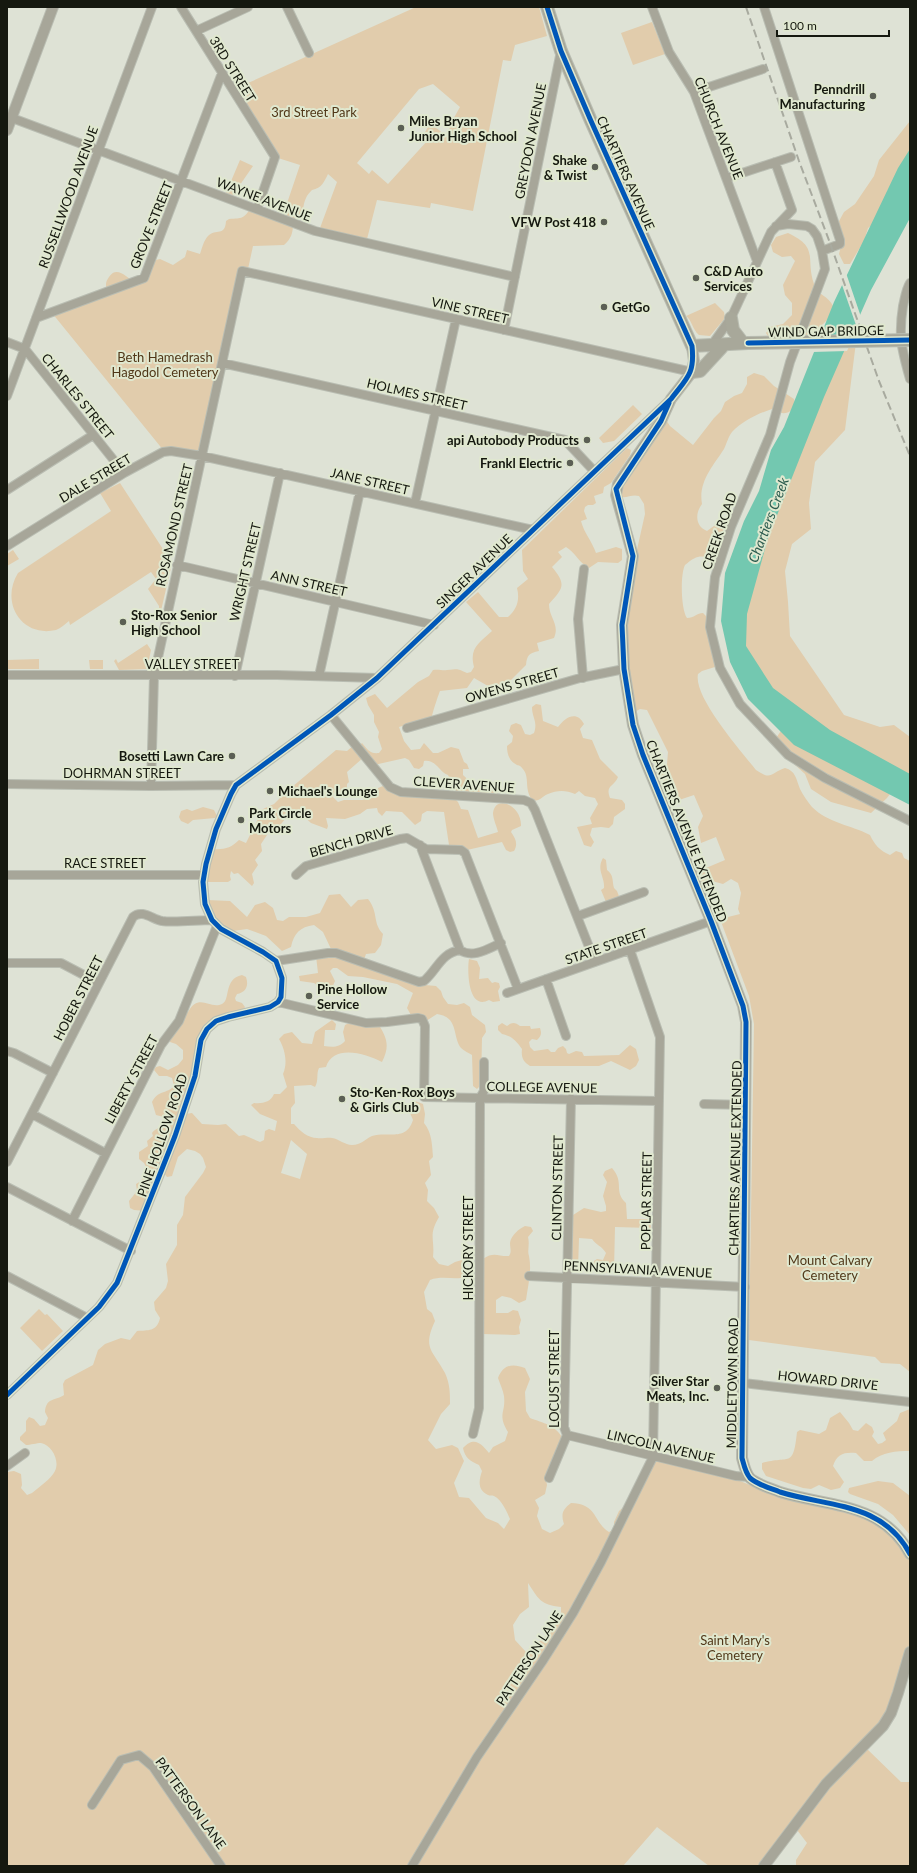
<svg xmlns="http://www.w3.org/2000/svg" width="917" height="1873" viewBox="0 0 917 1873" font-family="Lato,sans-serif">
	<rect width="100%" height="100%" fill="#dee2d5"/>
	<path fill="#e1ccac" fill-rule="evenodd" d="M416,7H539L547,36L515,45L511,61L503,60L473,211L431,203L430,208L377,200L367,239L320,228L337,182L328,174C324,182 322,188 312,190C310,192 307,195 306,198C301,209 306,214 294,222L282,218L300,165L278,158V153L237,88ZM433,84L460,107L451,123L447,137C441,133 437,125 428,127L424,134L428,140L388,184L372,170L369,174L357,163L419,89Z
		M652,22L665,54L633,65L621,33Z
		M910,121V154L887,191L890,198L876,222L868,228L864,241L850,264H844L839,254L843,238L838,223L844,212L855,204L874,176L879,160Z
		M240,160L253,166L233,195L226,193Z
		M251,208L293,224C293,233 291,239 284,245L253,246L248,269L243,268L202,455L164,451L52,313L107,289C105,285 106,281 109,277C117,265 127,278 136,283L156,260L160,259L173,265L185,257L187,250L200,254C202,248 204,240 208,236C216,228 225,237 226,221L229,219C243,218 243,219 251,208Z
		M788,233C820,248 805,258 814,284C817,295 829,296 833,306C835,312 832,315 828,319C808,341 798,337 770,339L766,333L770,327L783,324L792,315V303L785,295L783,285L795,261L791,256L782,257L773,252L771,245L776,237Z
		M715,303L724,312L725,318L710,336L699,335C692,329 692,320 686,316Z
		M841,340L856,342L845,430L815,462L809,503L811,529L792,544L785,571L788,602L790,636L844,715L880,727L894,725L910,737V787L899,782L887,798L871,813L831,802L811,789L805,774L772,744L789,719L743,662L750,538Z
		M754,373L764,376L774,386L794,399L795,404L794,409C785,415 781,414 772,409C759,413 741,422 732,432C728,437 727,443 724,449C713,466 698,482 702,504C695,513 695,526 707,531L718,523L723,525C725,538 720,548 715,559C700,555 697,555 685,565C680,575 681,610 687,618C694,618 697,613 703,613L708,618L718,666L702,671L698,674C693,697 741,751 756,770C772,781 770,773 785,768C796,771 796,779 800,789C803,795 808,802 812,807C828,823 851,825 870,835C874,844 880,851 890,855L896,851L902,853L904,858L910,861V1372L900,1364L881,1363L875,1357L749,1340L754,1024L749,996L720,919L740,914L738,909L741,893L738,883L731,879L723,884L712,881L699,885L694,873L725,860L716,837L701,843L698,827L703,816L694,795L673,802L661,775L667,764L668,752L647,710L640,709L633,713L625,627L636,554L645,514L644,504L639,496C632,494 628,498 621,497L620,489L664,417L670,426L693,445L714,418L721,411L725,402L734,396L742,393L747,384V377Z
		M633,405L642,414L614,441L603,443L599,438Z
		M627,448L631,450L630,455L611,483L604,487L603,493L594,496L596,503L593,505H588L585,507L584,511L587,519L581,521C584,533 592,541 596,553L616,547L622,549V560L618,563L598,562L589,568C579,563 575,552 566,547L558,552L562,557L552,567C567,585 563,588 549,604C549,618 560,624 554,638L537,643L539,651C529,653 527,655 526,665L509,682L495,687L488,686L474,678L467,688L440,691C439,693 432,714 432,717L399,727L404,741L411,750L420,749L424,743L433,753H438L451,747L459,749L464,762L467,764L469,769H463V775C475,786 477,790 492,782L496,785L498,795H480C472,789 466,794 457,793L448,775C439,772 436,759 424,761L423,766L419,769L414,768L409,760L405,758L374,765L358,747L362,743C368,750 370,754 379,753L382,749L378,737L379,732L374,722V715L368,705L366,698L375,694L387,708L418,682L429,676L433,670C439,669 443,671 447,670C459,669 456,668 467,673L471,672L474,667C469,648 479,643 492,631L466,602L478,592L499,617H508C517,609 520,600 517,588L528,579L523,571L522,550Z
		M120,483L172,563L160,615L156,612L159,610V606L148,589L156,579L151,572L70,625L69,621C65,624 61,628 56,630C21,638 0,602 18,573L111,511L100,493Z
		M13,550L19,559L7,566V554Z
		M147,644L151,650L147,669L119,670L114,661L116,659L118,663Z
		M39,659V669H7V660Z
		M89,660H103V669H90Z
		M536,704L541,705L543,721L558,727C565,717 577,710 584,724L580,729L583,738L592,740L600,759L618,777C614,787 605,785 610,798L622,800L625,804V809L614,817L613,824L609,828L601,827L592,828L590,835L594,842L591,847L584,845L577,827L592,824L590,818L598,804L595,798L585,796L579,791L575,794C566,790 557,790 548,794C541,797 542,800 533,801C523,789 531,777 522,768C520,765 519,766 517,765C509,761 507,754 507,746L512,742L513,736L509,731L511,725L516,723L521,725L525,734L530,735L534,733C538,721 532,718 532,707Z
		M354,745L364,757L347,772L349,782L347,784V793L343,794L337,792L334,793L333,797L338,802L344,800H363L377,792L378,788L383,786L453,797L458,802L461,809L468,810L478,838L498,832C497,827 493,819 493,813C495,794 522,805 521,826L512,830L511,832C516,839 518,844 514,851L510,852L506,850L502,842L467,850L449,845L444,812L427,811L422,814L421,821L415,825L402,812L386,811L382,816L378,812L377,808L367,809L360,814L345,819L326,818L328,826L327,829L311,823L301,814L286,818L281,824L271,829L261,844L262,851L255,860L258,865L252,874L254,883L252,886L238,873L234,874L231,871L230,876L231,880L228,882H205L212,849C224,850 231,848 239,840L246,843L263,809L274,804L286,792L336,750L347,751Z
		M203,807L214,810L217,816L215,818L193,820L188,824L181,821L179,817L181,811L187,809L192,811Z
		M603,858L606,860L607,870C614,875 612,881 614,888L617,891L620,899L606,902L601,890L604,888C605,877 596,870 603,858Z
		M340,894L351,907L358,900L368,899C379,913 372,922 383,934L381,945L375,953L366,954L362,965L425,985L436,986L441,991L443,997L448,1004L457,1005L464,1003L470,1007L472,1015L485,1025L486,1032L482,1038L481,1085L477,1089L473,1086L472,1055C469,1053 464,1051 461,1048C452,1036 459,1017 437,1014L423,1023L412,1017L407,1008L413,993L397,984L363,977L348,976L337,968H333L330,971L335,981L332,988L326,991L314,983L300,981L299,976L318,973L316,956L331,949L323,932L314,925C300,927 294,933 291,947L282,951L266,936L247,929L233,931L219,924L210,912L207,900L230,901L247,917L255,905L265,902L273,908L277,920L283,921L289,917H306L320,913L329,895Z
		M469,959L477,961L480,968L479,979L488,978L492,983L495,982L499,983L500,987L498,991L500,1001L493,1002L489,1000C468,1011 467,971 469,959Z
		M242,975L246,977C249,986 246,992 237,994L235,998L236,1001L242,1003L245,1007L242,1012L230,1015L204,1032L192,1083L146,1211L134,1210L130,1208L129,1201L137,1191L136,1184L141,1181L147,1169L144,1163L139,1159V1152L148,1146L147,1141L153,1136L152,1133C156,1127 163,1128 166,1124L164,1117L156,1115L152,1102C158,1090 167,1094 174,1086L172,1078L167,1076H159L154,1070L156,1067L160,1066L168,1070L178,1065L183,1059V1050L176,1044L170,1042L168,1038L185,1012H188C199,992 210,1010 222,1004C231,1000 223,979 242,975Z
		M332,1020L336,1024L335,1030H325L324,1046C332,1047 339,1048 345,1041L343,1032L345,1025L351,1022L380,1027C388,1040 389,1048 382,1062C365,1053 333,1044 326,1067L319,1068C316,1074 319,1080 315,1087L311,1085L294,1086L295,1103L291,1108V1124H294C300,1131 308,1138 317,1138C322,1139 328,1137 332,1138C339,1139 345,1145 352,1145C361,1145 365,1139 372,1136C388,1131 406,1142 413,1120L410,1113V1105L415,1101L423,1104L425,1114L424,1123C432,1133 432,1144 433,1157L429,1161L431,1175L425,1183L428,1190L427,1201L434,1208L439,1217C428,1236 435,1238 433,1257L439,1264L448,1266L455,1262L462,1260L467,1268L461,1278C450,1279 441,1276 430,1280L424,1292L427,1309L432,1313L435,1321C422,1349 433,1350 445,1373C450,1384 450,1393 450,1404L441,1414L428,1440L436,1449L452,1445L458,1448L464,1461L454,1483L459,1497L469,1498L486,1518L498,1523L504,1529L510,1519C507,1512 502,1500 494,1496C492,1495 490,1496 488,1495C477,1490 479,1480 482,1471L479,1465C470,1461 465,1458 463,1448C474,1436 481,1443 489,1453L493,1447L505,1441L508,1432C497,1414 506,1413 504,1396C503,1390 500,1384 498,1378C503,1365 512,1363 525,1368L530,1379L525,1392L526,1411L530,1418C543,1423 556,1425 563,1439L550,1470L545,1475L547,1485L545,1494L535,1500L539,1508L537,1516L542,1529L550,1533L559,1529L564,1524C561,1514 562,1510 571,1503C598,1504 593,1522 609,1532L614,1529V1522L619,1511L627,1504L653,1458L740,1481L777,1496L848,1508L886,1526L910,1559V1646L887,1716L762,1866H709L657,1827L623,1866H7V1472L14,1471L21,1474L22,1485L21,1488L27,1495L32,1493C39,1487 51,1479 55,1471C60,1461 52,1445 41,1443C37,1443 30,1445 26,1445L20,1440V1437L26,1431V1421L29,1417L34,1419L40,1426L45,1425L48,1418L45,1412C46,1397 56,1401 64,1395L63,1384L65,1380L93,1365L98,1350L105,1344L121,1338L130,1340L137,1331C148,1330 157,1332 160,1318L155,1310L154,1302L166,1288L168,1281L166,1264L177,1245V1225L183,1215L185,1197L203,1173L206,1167L203,1158L200,1154L195,1151L187,1149L178,1157L172,1176L167,1177L163,1172L185,1114L192,1113L202,1124L218,1125L226,1124L239,1136L244,1135L260,1142L264,1140L265,1131L269,1129L275,1131L277,1121L260,1114L251,1105L254,1103C262,1104 271,1102 274,1094H280L287,1087L283,1074C288,1063 285,1049 279,1039L284,1034L292,1032L302,1043L312,1044L315,1032ZM291,1140L307,1154L300,1179L281,1173ZM528,1583C538,1598 540,1605 561,1607V1614L551,1620C548,1644 538,1638 526,1652L515,1640L513,1625L520,1614L529,1607Z
		M502,1023L507,1026C512,1022 515,1022 520,1026H530L531,1029L540,1028C542,1034 541,1036 537,1040L532,1039L529,1042L530,1047L534,1051L548,1049L551,1052H555L558,1048L563,1046L566,1049L567,1053L569,1054L576,1051L582,1052L584,1056L619,1055L630,1045L636,1049L639,1060L636,1066L630,1070L611,1061L599,1066H530C523,1062 521,1057 522,1049C516,1041 512,1036 502,1034L498,1030V1026Z
		M612,1168C625,1183 613,1191 626,1203L627,1219H650L651,1228L615,1227L614,1270L602,1274L595,1269L594,1261L597,1259L603,1260L606,1253C602,1246 596,1245 592,1239L579,1238L578,1269L570,1267V1217L584,1208L601,1212L606,1211V1206L603,1196L607,1182L603,1175L605,1171Z
		M525,1226L531,1227L533,1231L528,1237C530,1245 527,1250 529,1256C532,1271 528,1285 526,1300L519,1303L511,1298L502,1296L496,1300V1313H508L513,1310L518,1311L521,1320L519,1327L520,1334L515,1335L482,1334L483,1259C494,1251 499,1257 509,1256C512,1251 510,1249 510,1243C511,1235 519,1229 525,1226Z
		M39,1309L45,1315L47,1314L63,1331L42,1351L20,1328Z
		M910,1409V1451C896,1451 882,1452 872,1461H864L856,1453C844,1452 837,1454 833,1466L844,1482L840,1488L831,1490L819,1485L811,1489L803,1488L766,1476L762,1469V1463C790,1455 793,1469 797,1432L800,1430L819,1434L826,1430L830,1418L840,1412L849,1423L853,1430L858,1431L866,1423L872,1427L874,1432L872,1436L878,1444L882,1443L886,1440L883,1433L897,1421L900,1413Z
		M878,1481L893,1483L910,1496V1535L893,1515L878,1504L850,1494L848,1492L849,1488Z
		M864,1746L901,1782H910V1866H796V1860L807,1843L794,1826Z"/>
	<path fill="#73c8b0" d="M910,149V218L871,290L824,397L768,538L747,614L746,646L773,688L830,730L910,774V805L794,745L748,699L730,662L721,621L725,573L744,521L759,491L771,450L784,427L834,302L898,168Z"/>
	<path fill="#dee2d5" d="M846,273L861,317L857,328L841,282Z
		M818,335L854,336L847,351L812,352Z"/>
	<g fill="none" stroke-linecap="round" stroke-linejoin="round">
		<g stroke="#b9bdb2" stroke-width="10">
			<path id="minor" d="M181,7L275,157L257,209
				M287,7L309,53
				M652,7L669,52L694,92L757,261
				M764,7L840,240V244L822,251
				M196,31L248,7
				M694,92L763,69
				M12,118L315,231L515,277
				M727,178L791,157
				M776,226L788,224L807,226L812,229L817,236L822,251L825,269L790,362L770,435L731,527L715,577L710,627L720,668L740,704L788,755L825,778L910,821
				M910,283C906,289 905,298 903,306C898,337 902,350 910,379
				M36,318L144,278L222,73
				M504,330L561,51
				M7,342L25,349L124,473
				M711,346L731,318L771,232L792,210L775,162
				M222,363L565,440L594,471
				M7,396L152,7
				M7,490L93,435
				M415,503L456,319
				M7,546L124,473L163,452L171,451L202,456L533,530
				M177,565L434,625
				M7,675H277L377,678
				M235,676L280,473
				M319,676L360,491
				M583,678L578,619L584,569
				M331,715L390,787L401,792L524,800L531,803L535,810L595,962
				M407,728L580,678L624,669
				M7,784L151,786L236,785
				M151,786L154,676L242,271L692,372
				M420,845L460,950
				M7,875H204
				M296,875L306,866L400,839L407,838L426,849L461,850L465,853L518,989
				M578,916L644,892
				M276,961L328,953H336L419,982L424,981C437,970 441,953 460,950C473,959 489,948 501,943
				M7,963H61L99,983
				M546,979L566,1036
				M507,993L711,921
				M278,1002L366,1023L387,1022L418,1018L422,1019L425,1026L424,1097L659,1101
				M7,1051L14,1053L53,1073
				M704,1104L746,1105
				M32,1114L105,1153
				M7,1162L133,917C142,909 152,919 162,921C174,923 198,920 212,920
				M7,1187L131,1251
				M72,1221L161,1045L179,1021L217,926
				M7,1276L87,1318
				M529,1276L745,1287
				M743,1383L910,1402
				M7,1395L99,1307L117,1283L175,1136L195,1076L201,1040L207,1029L216,1021L228,1017L270,1007L278,1002L281,997L282,978L276,961L263,952L221,929L212,920L205,904L203,882L206,864L216,829L231,794L236,785L331,715L377,678L670,400
				M473,1434L479,1408L480,1098L484,1091V1062
				M567,1435L736,1476L750,1477
				M7,1466L25,1453
				M549,1478L567,1435L564,1427L571,1099
				M92,1805L121,1760L139,1755L153,1767L221,1866
				M412,1866L477,1757L542,1662L573,1613L601,1562L653,1457L660,1037L630,950"/>
		</g>
		<g stroke="#b9bdb2" stroke-width="12">
			<path id="tertiary" d="M7,130L53,7
				M692,346L694,361L692,372L671,399L661,421L618,484L616,495L633,556L622,625L624,669L633,725L643,755L711,921L743,1006L746,1022L742,1458C744,1465 745,1472 750,1478C758,1485 770,1488 780,1492C828,1507 883,1502 910,1554
				M764,1866L826,1784L883,1726L891,1713L898,1693L910,1652"/>
		</g>
		<g stroke="#b9bdb2" stroke-width="14">
			<path id="primary" d="M547,7L561,51L591,121L692,346L748,343
				M731,318L733,330L743,343
				M692,372L700,371L724,345"/>
		</g>
		<use href="#minor" stroke="#a7a699" stroke-width="8"/>
		<use href="#tertiary" stroke="#a7a699" stroke-width="10"/>
		<use href="#primary" stroke="#a8a89a" stroke-width="12"/>
		<path stroke="#a8aa9f" stroke-width="2" stroke-dasharray="8 4" stroke-linecap="butt" d="M746,7L799,161L830,243L879,381L910,456"/>
		<g stroke="#b9bdb2" stroke-width="14" stroke-linecap="butt">
			<path id="primary-bridge" d="M748,343L910,340"/>
		</g>
		<use href="#primary-bridge" stroke="#a8a89a" stroke-width="12"/>
		<g stroke="#e0e8cf" stroke-width="8">
			<path id="cycleway" d="M748,343L910,340
				M669,403L661,421L616,489L633,556L622,625L624,669L633,725L643,755L711,921L743,1006L746,1022L742,1458C744,1465 745,1472 750,1478C758,1485 770,1488 780,1492C828,1507 883,1502 910,1554
				M7,1395L99,1307L117,1283L175,1136L195,1076L201,1040L207,1029L216,1021L228,1017L270,1007L278,1002L281,997L282,978L276,961L263,952L221,929L212,920L205,904L203,882L206,864L216,829L231,794L236,785L331,715L377,678L671,399C687,378 695,374 692,346L591,121L561,51L547,7"/>
		</g>
		<use href="#cycleway" stroke="#0057b8" stroke-width="5"/>
	</g>
	<g fill="#5b5f54" stroke="#e0e8cf" stroke-width="1.5">
		<circle cx="873" cy="96" r="4"/>
		<circle cx="401" cy="128" r="4"/>
		<circle cx="595" cy="167" r="4"/>
		<circle cx="604" cy="222" r="4"/>
		<circle cx="696" cy="278" r="4"/>
		<circle cx="604" cy="307" r="4"/>
		<circle cx="587" cy="440" r="4"/>
		<circle cx="570" cy="463" r="4"/>
		<circle cx="123" cy="622" r="4"/>
		<circle cx="232" cy="756" r="4"/>
		<circle cx="270" cy="791" r="4"/>
		<circle cx="241" cy="820" r="4"/>
		<circle cx="309" cy="996" r="4"/>
		<circle cx="342" cy="1099" r="4"/>
		<circle cx="717" cy="1388" r="4"/>
	</g>
	<g text-anchor="middle" dominant-baseline="central" stroke-width="4" stroke-linejoin="round" paint-order="stroke">
		<g font-size="13" fill="#15180f" stroke="#e0e8cf">
			<text transform="translate(233 69) rotate(58)">3RD STREET</text>
			<text transform="translate(719 128) rotate(68)">CHURCH AVENUE</text>
			<text transform="translate(530 141) rotate(-79)">GREYDON AVENUE</text>
			<text transform="translate(626 173) rotate(66)">CHARTIERS AVENUE</text>
			<text transform="translate(68 197) rotate(-70)">RUSSELLWOOD AVENUE</text>
			<text transform="translate(264 199) rotate(21)">WAYNE AVENUE</text>
			<text transform="translate(151 225) rotate(-68)">GROVE STREET</text>
			<text transform="translate(470 310) rotate(13)">VINE STREET</text>
			<text transform="translate(826 331) rotate(-1)">WIND GAP BRIDGE</text>
			<text transform="translate(417 394) rotate(13)">HOLMES STREET</text>
			<text transform="translate(78 396) rotate(51)">CHARLES STREET</text>
			<text transform="translate(95 478) rotate(-31)">DALE STREET</text>
			<text transform="translate(370 481) rotate(13)">JANE STREET</text>
			<text transform="translate(174 525) rotate(-77)">ROSAMOND STREET</text>
			<text transform="translate(719 531) rotate(-71)">CREEK ROAD</text>
			<text transform="translate(474 571) rotate(-44)">SINGER AVENUE</text>
			<text transform="translate(245 572) rotate(-77)">WRIGHT STREET</text>
			<text transform="translate(309 583) rotate(13)">ANN STREET</text>
			<text x="192" y="664">VALLEY STREET</text>
			<text transform="translate(512 685) rotate(-16)">OWENS STREET</text>
			<text x="122" y="773">DOHRMAN STREET</text>
			<text transform="translate(464 784) rotate(4)">CLEVER AVENUE</text>
			<text transform="translate(687 831) rotate(68)">CHARTIERS AVENUE EXTENDED</text>
			<text transform="translate(351 841) rotate(-16)">BENCH DRIVE</text>
			<text x="105" y="863">RACE STREET</text>
			<text transform="translate(606 946) rotate(-19)">STATE STREET</text>
			<text transform="translate(78 998) rotate(-63)">HOBER STREET</text>
			<text transform="translate(131 1079) rotate(-62)">LIBERTY STREET</text>
			<text transform="translate(542 1087) rotate(1)">COLLEGE AVENUE</text>
			<text transform="translate(162 1135) rotate(-71)">PINE HOLLOW ROAD</text>
			<text transform="translate(735 1158) rotate(-89)">CHARTIERS AVENUE EXTENDED</text>
			<text transform="translate(557 1188) rotate(-89)">CLINTON STREET</text>
			<text transform="translate(646 1201) rotate(-89)">POPLAR STREET</text>
			<text transform="translate(468 1248) rotate(-90)">HICKORY STREET</text>
			<text transform="translate(638 1269) rotate(3)">PENNSYLVANIA AVENUE</text>
			<text transform="translate(554 1379) rotate(-90)">LOCUST STREET</text>
			<text transform="translate(828 1380) rotate(6)">HOWARD DRIVE</text>
			<text transform="translate(732 1383) rotate(-89)">MIDDLETOWN ROAD</text>
			<text transform="translate(661 1446) rotate(13)">LINCOLN AVENUE</text>
			<text transform="translate(529 1658) rotate(-57)">PATTERSON LANE</text>
			<text transform="translate(191 1803) rotate(54)">PATTERSON LANE</text>
		</g>
		<g font-size="13" font-weight="bold" fill="#15180f" stroke="#e0e8cf" text-anchor="start">
			<text x="865" y="89" text-anchor="end">Penndrill<tspan x="865" dy="15">Manufacturing</tspan></text>
			<text x="409" y="121">Miles Bryan<tspan x="409" dy="15">Junior High School</tspan></text>
			<text x="587" y="160" text-anchor="end">Shake<tspan x="587" dy="15">&amp; Twist</tspan></text>
			<text x="596" y="222" text-anchor="end">VFW Post 418</text>
			<text x="704" y="271">C&amp;D Auto<tspan x="704" dy="15">Services</tspan></text>
			<text x="612" y="307">GetGo</text>
			<text x="579" y="440" text-anchor="end">api Autobody Products</text>
			<text x="562" y="463" text-anchor="end">Frankl Electric</text>
			<text x="131" y="615">Sto-Rox Senior<tspan x="131" dy="15">High School</tspan></text>
			<text x="224" y="756" text-anchor="end">Bosetti Lawn Care</text>
			<text x="278" y="791">Michael's Lounge</text>
			<text x="249" y="813">Park Circle<tspan x="249" dy="15">Motors</tspan></text>
			<text x="317" y="989">Pine Hollow<tspan x="317" dy="15">Service</tspan></text>
			<text x="350" y="1092">Sto-Ken-Rox Boys<tspan x="350" dy="15">&amp; Girls Club</tspan></text>
			<text x="709" y="1381" text-anchor="end">Silver Star<tspan x="709" dy="15">Meats, Inc.</tspan></text>
		</g>
		<g font-size="13" fill="#503718" stroke="#e0e8cf">
			<text x="314" y="112">3rd Street Park</text>
			<text x="165" y="357">Beth Hamedrash<tspan x="165" dy="15">Hagodol Cemetery</tspan></text>
			<text x="830" y="1260">Mount Calvary<tspan x="830" dy="15">Cemetery</tspan></text>
			<text x="735" y="1640">Saint Mary's<tspan x="735" dy="15">Cemetery</tspan></text>
		</g>
		<g font-size="14" font-style="italic" fill="#2a5b4e" stroke="#e0e8cf">
			<text transform="translate(768 520) rotate(-69)">Chartiers Creek</text>
		</g>
	</g>
	<rect width="917" height="1873" fill="none" stroke="#15180f" stroke-width="16"/>
	<path d="M777 30v6h112v-6" fill="none" stroke="#15180f" stroke-width="2"/>
	<text x="783" y="30" font-size="12" fill="#15180f" stroke="#e0e8cf" stroke-width="3" paint-order="stroke">100 m</text>
</svg>
